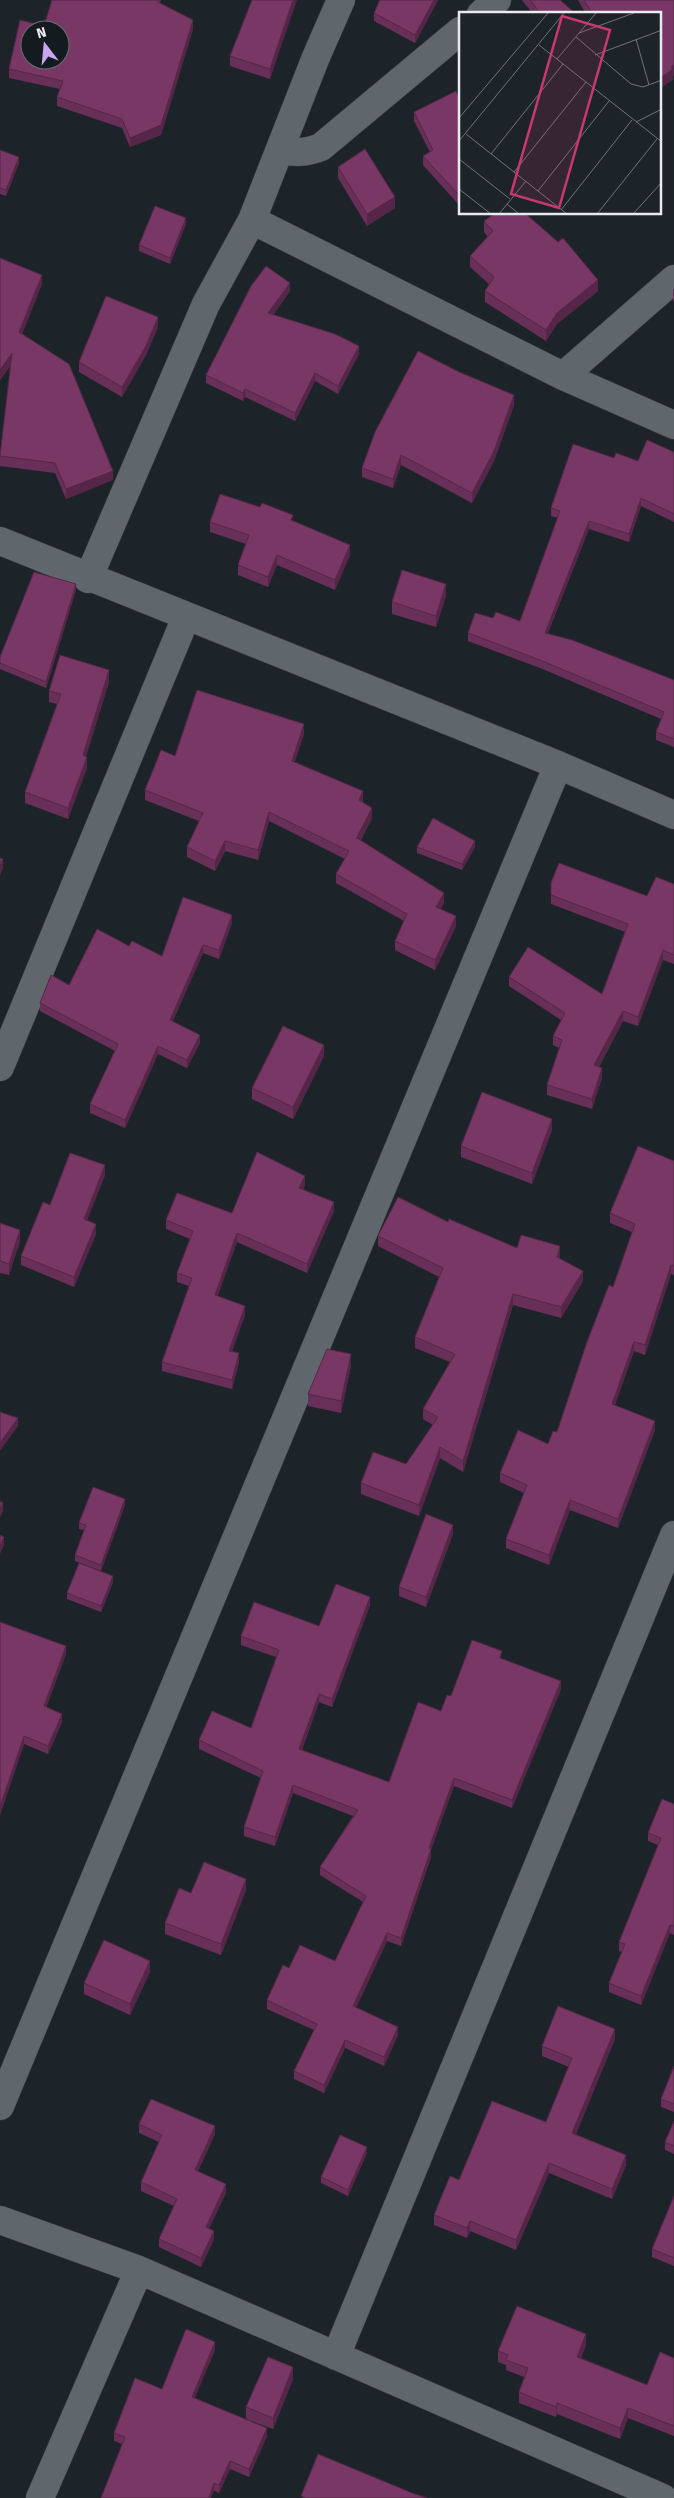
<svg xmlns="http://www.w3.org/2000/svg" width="674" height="2498" viewBox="0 0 674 2498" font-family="'Fira Sans',sans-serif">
	<rect width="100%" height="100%" fill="#1d2429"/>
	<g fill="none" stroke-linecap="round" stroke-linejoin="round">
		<g stroke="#383e43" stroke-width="29">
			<path id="street" d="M481,14L497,0
				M280,150C296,153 306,153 321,147L460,31
				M252,220L563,376L674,425
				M563,376L674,279
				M0,541L558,765L674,815
				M88,579L206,304L252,220L316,57L341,0
				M0,1067L186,617
				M0,2106L558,765
				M0,2220L139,2270L663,2498
				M336,2356L674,1535
				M40,2498L139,2270"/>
		</g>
		<use href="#street" stroke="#5f666c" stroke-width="28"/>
	</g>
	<path fill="#682f58" d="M52,0H161L160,3L193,29L161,135L130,147L122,128L57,106V97L60,89L9,78V69L44,26Z
		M438,0L415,43L374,21V13Z
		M522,0H560L576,14H533Z
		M578,0H674V75L673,76V80L660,14H586Z
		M291,14L270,79L230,66V56Z
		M460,100V202L458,204L423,165V156L430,152L414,121V112Z
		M0,150L19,163L6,196L0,194Z
		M338,167L395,208L367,226L338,178Z
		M484,221L598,291L557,324L546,341L485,302V291L489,284L470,267V256L488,237L484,232Z
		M186,224L170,264L139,251V245Z
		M0,258L42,284L22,334L113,480L66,499L55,473L0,466V453L11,365L0,380Z
		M674,288V302L673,301V290Z
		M290,291L273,315L359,354L338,394L315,381L295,421L245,397L243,401L206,383V375Z
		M158,327L146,355L122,397L79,372V362Z
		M514,405L494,461L472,503L401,465L393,488L362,477V468Z
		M674,452V522L641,506L629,542L589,529L548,633L674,680V747L656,740V732L661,719L540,668L468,641V633L493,618L520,621L558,518L551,516V508L614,458L638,461Z
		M293,521L350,555L335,590L277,565L268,587L238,575V565L246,544L210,532V522Z
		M76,590L46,688L0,669V657Z
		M446,596L436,627L392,614V602Z
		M109,682L86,756L87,768L68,819L25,803V792L57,704L49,702V691Z
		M304,734L294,762L363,801L362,802L372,818L361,840L444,903L440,909L456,926L435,970L395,950V941L404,921L336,883V874L345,859L269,821L258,860L225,851L215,871L187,857V847L199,821L145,800V790L175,756Z
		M417,847H475L462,870L417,853Z
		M551,883L647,896L674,884V964L663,960L638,1026L623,1021L599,1067L602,1078L592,1109L547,1095V1085L559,1048L553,1045V1036L561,1020L509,986V977L602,994L625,932L551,904Z
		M232,923L219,959L203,953L172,1022L200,1043L187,1068L158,1054L125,1128L90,1113V1104L115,1051L40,1011V1003L69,985L129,946L162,956Z
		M324,1056L293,1119L252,1099V1088Z
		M552,1130L532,1184L461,1157V1146Z
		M674,1161V1275L671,1274L645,1355L634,1351L615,1405L655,1430L618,1528L570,1510L549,1565L506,1548V1539L524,1493L500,1482V1473L548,1444L557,1432L613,1287L632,1232L610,1223V1213Z
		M105,1175L87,1220L96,1234L74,1287L21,1265V1256Z
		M305,1185L303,1190L334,1211L307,1273L237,1242L217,1296L245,1315L232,1351L239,1362L232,1389L162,1371V1362L189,1286L177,1282V1273L190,1239L166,1229V1220L232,1213Z
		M448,1222L517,1248L560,1257V1259L583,1281L561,1318L513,1305L463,1472L440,1458L419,1516L361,1494V1483L406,1464L433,1425L423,1419V1409L450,1362L415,1348V1337L439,1277L378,1246V1236Z
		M0,1223L20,1241L9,1275L0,1273Z
		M351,1366L341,1413L308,1406V1394Z
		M125,1505L101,1571L75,1561V1555L84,1530L79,1529V1523Z
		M453,1534L426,1607L399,1596V1587Z
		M113,1582L101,1612L67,1599V1593Z
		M370,1605L332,1707L319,1702L302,1750L389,1782L451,1696L502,1659L561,1689L512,1808L454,1786L431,1849V1857L401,1946L387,1941L356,2008L398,2035L384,2066L345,2048L324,2093L294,2079V2071L314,2030L267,2009V2000L289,1968L335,1961L363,1902L320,1875V1867L353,1816L293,1793L275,1846L244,1836V1827L261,1778L199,1749V1740L251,1728L276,1657L241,1645V1636L319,1626Z
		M0,1622L66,1654L46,1707L62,1722L48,1754L24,1744L0,1815Z
		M674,1804V1935L670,1933L641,2005L609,1992V1983L622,1952L619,1951V1942L658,1845L648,1841V1833Z
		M246,1890L221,1955L165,1934V1923L191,1893Z
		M150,1972L130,2015L84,1994V1983Z
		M615,2039L576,2134L626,2165L612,2199L549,2173L516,2250L470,2231L467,2238L434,2225V2215L459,2180L546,2122L569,2067L542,2056V2046Z
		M674,2066V2112L661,2107V2099Z
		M674,2121V2154L665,2150V2142Z
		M139,2124L215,2134L198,2171L226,2193L209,2228L214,2239L201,2267L159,2247V2239L174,2206L141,2191V2182L159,2142L139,2133Z
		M367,2153L348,2196L321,2183V2177Z
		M674,2196V2266L652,2257V2249Z
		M586,2345L581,2358L647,2385L674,2358V2436L628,2418L620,2439L557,2414L556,2417L519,2403V2392L524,2377L506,2370V2365L498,2362V2351Z
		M215,2350L194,2398L267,2436L249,2477L230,2469L219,2493L122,2444L114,2441V2433L162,2389Z
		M293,2379L273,2429L246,2419V2407Z"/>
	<path fill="#552647" d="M293,0H297L270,79V69Z
		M434,0H438L415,43V35Z
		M193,20V29L161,135L130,147V138Z
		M674,65V75L673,76V80L660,88V78L671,67Z
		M19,157V163L6,196V190Z
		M460,192V202L458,204V194Z
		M395,197V208L367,226V214Z
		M186,218V224L170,264V258Z
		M42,275V284L19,341V332Z
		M598,280V291L557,324L546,341V330L557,313Z
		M290,283V291L268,321V313Z
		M158,317V327L146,355L122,397V387Z
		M359,346V354L338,394V386Z
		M12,353V363L0,380V370Z
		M315,373V381L295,421V413Z
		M245,389V397L243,401V393Z
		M514,395V405L494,461L472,503V493Z
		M401,455V465L393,488V479Z
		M113,471V480L66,499V489Z
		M641,498V506L629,542V534Z
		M589,521V529L545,640V633Z
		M350,545V555L335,590V580Z
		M277,555V565L268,587V577Z
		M76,584V590L46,688V682Z
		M446,584V596L436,627V616Z
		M109,670V682L83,766V755Z
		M304,724V734L292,771V761Z
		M87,757V768L68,819V808Z
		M363,791V801L359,810V800Z
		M372,808V818L356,849V839Z
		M269,812V821L258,860V850Z
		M225,841V851L215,871V861Z
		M475,841V847L462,870V864Z
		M3,859V868L0,876V867Z
		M444,893V903L436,917V907Z
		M232,915V923L219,959V950Z
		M456,916V926L435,970V960Z
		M203,945V953L170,1028V1020Z
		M663,950V960L638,1026V1017Z
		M623,1011V1021L594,1075V1065Z
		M200,1035V1043L187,1068V1060Z
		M324,1045V1056L293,1119V1107Z
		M158,1046V1054L125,1128V1120Z
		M602,1068V1078L592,1109V1099Z
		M552,1119V1130L532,1184V1173Z
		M105,1165V1175L84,1228V1219Z
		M305,1176V1185L299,1197V1188Z
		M334,1202V1211L307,1273V1264Z
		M96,1224V1234L74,1287V1277Z
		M20,1230V1241L9,1275V1264Z
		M237,1233V1242L215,1304V1295Z
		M560,1246V1257L557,1268V1257Z
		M671,1265V1274L645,1355V1345Z
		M583,1271V1281L561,1318V1307Z
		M513,1294V1305L463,1472V1461Z
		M245,1306V1315L229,1360V1351Z
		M634,1342V1351L612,1413V1404Z
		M239,1353V1362L232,1389V1380Z
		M351,1354V1366L341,1413V1401Z
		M18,1418V1426L0,1451V1443Z
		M655,1421V1430L618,1528V1519Z
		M440,1447V1458L419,1516V1505Z
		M125,1499V1505L101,1571V1565Z
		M570,1500V1510L549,1565V1555Z
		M3,1503V1511L0,1518V1510Z
		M453,1525V1534L426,1607V1597Z
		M4,1537V1545L0,1554V1546Z
		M113,1576V1582L101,1612V1606Z
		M370,1597V1605L332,1707V1699Z
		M66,1646V1654L44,1714V1706Z
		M561,1681V1689L512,1808V1800Z
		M319,1694V1702L299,1757V1749Z
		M62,1714V1722L48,1754V1746Z
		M24,1736V1744L0,1815V1807Z
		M454,1778V1786L429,1856V1848Z
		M293,1785V1793L275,1846V1837Z
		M431,1849V1857L401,1946V1938Z
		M246,1879V1890L221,1955V1944Z
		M670,1925V1933L641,2005V1996Z
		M387,1933V1941L353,2014V2006Z
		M150,1961V1972L130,2015V2004Z
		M398,2027V2035L384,2066V2057Z
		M615,2029V2039L572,2143V2133Z
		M345,2040V2048L324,2093V2085Z
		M215,2126V2134L195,2178V2170Z
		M367,2147V2153L348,2196V2190Z
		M626,2155V2165L612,2199V2189Z
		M549,2163V2173L516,2250V2240Z
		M226,2184V2193L206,2235V2227Z
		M470,2221V2231L467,2238V2228Z
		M214,2231V2239L201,2267V2258Z
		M586,2334V2345L577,2368V2357Z
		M215,2342V2350L192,2405V2397Z
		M293,2367V2379L273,2429V2418Z
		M557,2403V2414L556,2417V2407Z
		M628,2408V2418L620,2439V2428Z
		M267,2428V2436L249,2477V2469Z
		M230,2461V2469L219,2493V2485Z
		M214,2483V2491L211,2498H209Z"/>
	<path fill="#793766" stroke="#552647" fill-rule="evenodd" d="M52,0H158V2L193,20L161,125L130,138L122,119L57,97L63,81L9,69L20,20L44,26ZM30,30H60V60H30Z
		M252,0H293L270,69L230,56Z
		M380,0H434L415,35L374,13Z
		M530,0H560L576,14H541Z
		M584,0H674V65L671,67L673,69L660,78V14H593Z
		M456,91L460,100V192L458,194L423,156L433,150L414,112Z
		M365,149L395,197L367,214L338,167Z
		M0,150L19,157L6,190L0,188Z
		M155,206L186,218L170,258L139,245Z
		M494,214H526L558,242L563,238L598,280L557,313L546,330L485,291L494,277L470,256L493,231L484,221Z
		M0,258L42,275L19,332L69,364L113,471L66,489L55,463L0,456L12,353L0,370Z
		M266,266L290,283L268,313L335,334L359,346L338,386L315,373L295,413L245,389L243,393L206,375L251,286Z
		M106,296L158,317L146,346L122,387L79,362Z
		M418,351L459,372L514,395L494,451L472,493L401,455L393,479L362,468L375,432Z
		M647,440L674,452V514L641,498L629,534L589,521L545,633L572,640L674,680V739L656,732L664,712L540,660L468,633L475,613L493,618L496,612L520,621L560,511L551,508L573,444L614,458L616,453L638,461Z
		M220,494L260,507L262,503L293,515L291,520L350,545L335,580L277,555L268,577L238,565L249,535L210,522Z
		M402,570L446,584L436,616L392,602Z
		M34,572L76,584L46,682L0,663V657Z
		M60,655L109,670L83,755L87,757L68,808L25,792L61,694L49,691Z
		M197,690L304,724L292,761L363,791L359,800L372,808L356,839L357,838L444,893L436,907L456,916L435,960L395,941L407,914L336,874L349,851L269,812L258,850L225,841L215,861L187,847L203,813L145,790L161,750L175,756Z
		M433,818L475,841L462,864L417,847Z
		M0,858L3,859L0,867Z
		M559,863L647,896L656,877L674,884V955L663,950L638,1017L623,1011L594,1065L602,1068L592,1099L547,1085L562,1040L553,1036L565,1013L509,977L528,947L602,994L628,924L551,895V883Z
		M183,897L232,915L219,950L203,945L170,1020L200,1035L187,1060L158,1046L125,1120L90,1104L118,1044L40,1003L51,975L69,985L97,929L129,946L132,941L162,956Z
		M283,1026L324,1045L293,1107L252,1088Z
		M482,1092L552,1119L532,1173L461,1146Z
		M638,1146L674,1161V1266L671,1265L645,1345L634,1342L612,1404L655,1421L618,1519L570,1500L549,1555L506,1539L527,1485L500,1473L518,1430L548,1444L553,1431L557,1432L587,1342L609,1285L613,1287L635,1224L610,1213Z
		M257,1152L305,1176L299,1188L334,1202L307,1264L237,1233L215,1295L245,1306L229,1351L239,1353L232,1380L162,1362L192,1278L177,1273L193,1231L166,1220L177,1193L232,1213Z
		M70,1153L105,1165L84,1219L96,1224L74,1277L21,1256L43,1202L50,1205Z
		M398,1197L448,1222L449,1219L517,1248L521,1235L560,1246L557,1257L583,1271L561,1307L513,1294L463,1461L440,1447L419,1505L361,1483L373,1452L406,1464L438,1417L423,1409L455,1354L415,1337L443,1268L378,1236Z
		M0,1223L20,1230L9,1264L0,1261Z
		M327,1349L351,1354L341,1401L308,1394Z
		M0,1412L18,1418L0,1443Z
		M93,1487L125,1499L101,1565L75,1555L86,1525L79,1523Z
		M0,1501L3,1503L0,1510Z
		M426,1514L453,1525L426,1597L399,1587Z
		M0,1535L4,1537L0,1546Z
		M79,1563L113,1576L101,1606L67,1593Z
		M336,1584L370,1597L332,1699L319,1694L299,1749L389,1782L418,1702L441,1711L447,1695L451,1696L472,1640L502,1651L500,1658L561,1681L512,1800L454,1778L429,1848L431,1849L401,1938L387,1933L353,2006L398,2027L384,2057L345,2040L324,2085L294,2071L317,2024L267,2000L283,1965L289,1968L300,1945L335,1961L366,1896L320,1867L358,1810L293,1785L275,1837L244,1827L263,1771L199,1740L212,1711L251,1728L279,1650L241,1636L254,1602L319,1626Z
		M0,1622L66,1646L44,1706L62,1714L48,1746L24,1736L0,1807Z
		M662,1799L674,1804V1926L670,1925L641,1996L609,1983L625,1944L619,1942L661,1838L648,1833Z
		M204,1862L246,1879L221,1944L165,1923L179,1888L191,1893Z
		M104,1940L150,1961L130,2004L84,1983Z
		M558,2006L615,2029L572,2133L626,2155L612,2189L549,2163L516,2240L470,2221L467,2228L434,2215L450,2176L459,2180L492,2101L546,2122L572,2058L542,2046Z
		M674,2066V2104L661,2099Z
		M151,2099L215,2126L195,2170L226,2184L206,2227L214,2231L201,2258L159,2239L177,2199L141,2182L162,2135L139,2124Z
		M674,2121V2146L665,2142Z
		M340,2135L367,2147L348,2190L321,2177Z
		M674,2196V2258L652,2249Z
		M517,2306L586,2334L577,2357L647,2385L660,2352L674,2358V2426L628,2408L620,2428L557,2403L556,2407L519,2392L528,2368L506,2360L508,2355L498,2351Z
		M186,2329L215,2342L192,2397L267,2428L249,2469L230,2461L219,2485L214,2483L209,2498H101L125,2437L114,2433L135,2378L162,2389Z
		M268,2357L293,2367L273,2418L246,2407Z
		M318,2454L412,2493L427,2498H305L301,2496Z"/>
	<g transform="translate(459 12)">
		<rect width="202" height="202" fill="#1d2429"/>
		<path fill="none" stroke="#6e7478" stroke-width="1" d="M120,21L175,1M117,25L172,72L184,75L203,68M177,27L190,73M80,33L203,130M136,43L203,18M98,47L137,1M0,106L89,1M177,110L203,97M7,122L108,202M0,129L105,1M32,142L104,52M0,147L51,187M55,160L127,70M0,177L32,202M79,179L150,89M48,192L60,202M102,198L173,108M40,202L67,169M138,202L198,127M174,202L203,170"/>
		<path fill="#c83871" fill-opacity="0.15" stroke="#c83871" stroke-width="2.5" d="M103,4L151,18L100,196L52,182Z"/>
		<rect width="202" height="202" fill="none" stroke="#e7ecef" stroke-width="2.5"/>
	</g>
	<g transform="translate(45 45) rotate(344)"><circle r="24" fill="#141b1f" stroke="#686f72"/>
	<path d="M0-4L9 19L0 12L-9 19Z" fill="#c8a6ef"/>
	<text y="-8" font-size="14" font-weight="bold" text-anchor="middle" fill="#e7ecef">N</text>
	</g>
</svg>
